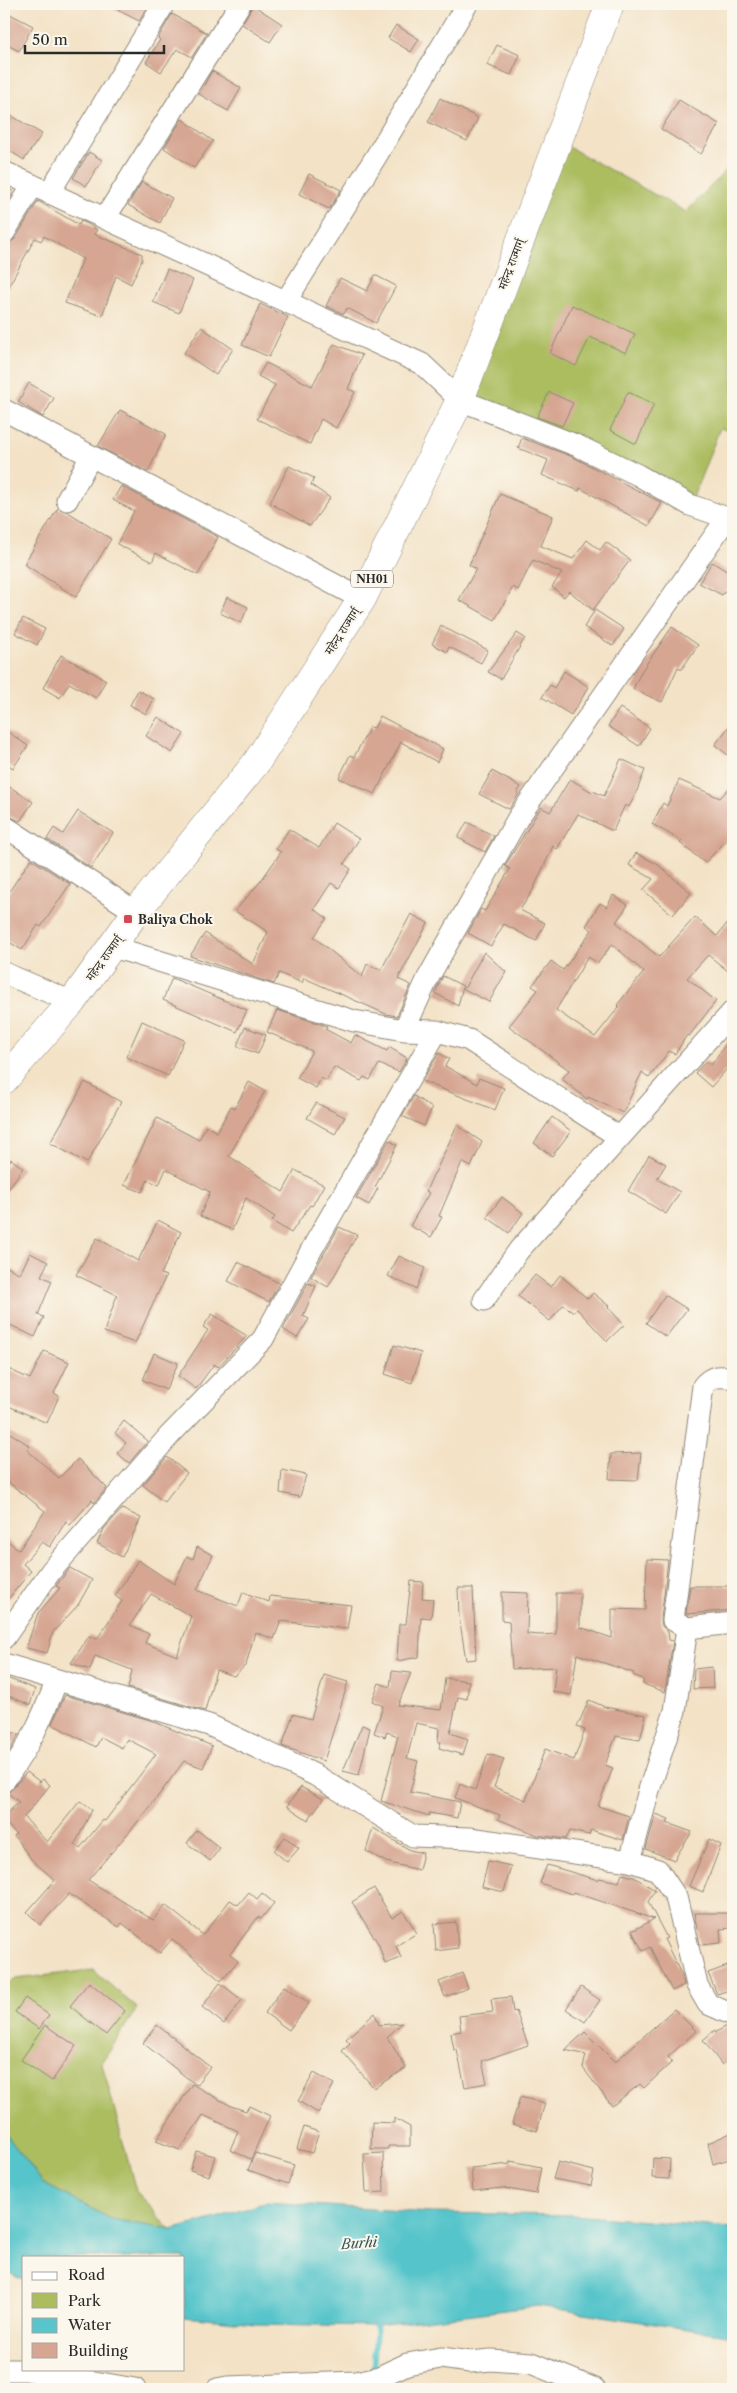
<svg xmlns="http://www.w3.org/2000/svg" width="737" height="2393" viewBox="0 0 737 2393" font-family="'Libre Caslon Text','Noto Serif Devanagari',serif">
	<rect width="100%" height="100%" fill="#fbf7ec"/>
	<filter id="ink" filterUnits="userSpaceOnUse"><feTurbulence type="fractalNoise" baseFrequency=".02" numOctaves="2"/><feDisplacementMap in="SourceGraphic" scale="10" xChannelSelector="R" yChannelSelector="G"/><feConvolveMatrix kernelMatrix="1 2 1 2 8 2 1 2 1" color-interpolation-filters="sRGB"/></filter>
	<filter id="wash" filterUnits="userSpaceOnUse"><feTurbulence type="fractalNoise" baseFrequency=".0096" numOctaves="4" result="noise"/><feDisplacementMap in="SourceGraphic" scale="20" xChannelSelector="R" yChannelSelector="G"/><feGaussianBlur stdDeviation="1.12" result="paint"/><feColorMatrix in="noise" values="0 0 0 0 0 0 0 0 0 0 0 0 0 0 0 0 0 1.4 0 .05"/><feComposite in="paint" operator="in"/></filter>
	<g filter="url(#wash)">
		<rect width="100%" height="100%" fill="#f3e2c6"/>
		<path fill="#acbd60" stroke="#6c7446" d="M558,141L686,212L733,163V432L720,428L690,505L460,400Z
			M93,1970L137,2008L102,2063L136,2191L171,2230L111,2219L44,2184L4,2132V1987L16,1979Z"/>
		<path fill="#57c5cb" stroke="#41787b" d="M4,2132L44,2184L111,2219L171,2230L220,2217L267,2202L430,2213L572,2215L733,2228V2336L538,2306L377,2326L256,2324L184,2317V2257H24V2281L4,2270Z"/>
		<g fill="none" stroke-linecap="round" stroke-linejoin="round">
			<path stroke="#57c5cb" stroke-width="5.5" d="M373,2373L377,2320"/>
		</g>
		<g id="blocks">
			<path fill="#d6a692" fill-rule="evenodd" d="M106,4H150L139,21Z
				M253,5L282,24L270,42L242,24Z
				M10,14L33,26L19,51L4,43V26Z
				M172,14L207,33L192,57L177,49L161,72L146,62L160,40L158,38Z
				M396,25L419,39L411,52L388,38Z
				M497,45L520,55L511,75L487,65Z
				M212,71L241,88L228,111L199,94Z
				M440,98L478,118L467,141L428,122Z
				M679,100L719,124L701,154L661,129Z
				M12,116L42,134L24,160L4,147V135Z
				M182,119L213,141L194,168L164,148Z
				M89,152L102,160L86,186L73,178Z
				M309,174L341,190L329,209L299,194Z
				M142,182L172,198L160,223L128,205Z
				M4,186L14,192L4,209Z
				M38,201L79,225L81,221L88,224L97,230L94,234L142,254V260L131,284L116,276L102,316L65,303L83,259L44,236L41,241L35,238L4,295V245L15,239Z
				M167,269L193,280L179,313L153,302Z
				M375,275L396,286L376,323L347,308L344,314L326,306L340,278L367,291Z
				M260,304L288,317L269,357L242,345Z
				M572,305L635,334L626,353L590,337L576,366L550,353Z
				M201,327L233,349L216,375L184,353Z
				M334,344L362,355L348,389L355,392L336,428L321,419L310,444L257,419L275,385L258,376L266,363L312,386Z
				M29,383L54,398L43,417L18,402Z
				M549,392L573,403L562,426L537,417Z
				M628,392L654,404L636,444L610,430Z
				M120,410L166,434L148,472L98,446Z
				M522,438L573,457L662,503L649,526L580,488L579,491L542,475L548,460L518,448Z
				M289,466L314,478L311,485L330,498L310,526L270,503Z
				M121,486L218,537L198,575L156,553L152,562L117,544L134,511L113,500Z
				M500,494L553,516L541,546L573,559L587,540L600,550L606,542L630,560L593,610L569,591L564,597L552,587L562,573L533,560L518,590L513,587L495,620L459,600L476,569L469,565Z
				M58,508L68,512L111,539L76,597L24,564Z
				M712,562L733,575V583L722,595L699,583Z
				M227,597L248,607L241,623L220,613Z
				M595,610L624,629L613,646L584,627Z
				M23,618L45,629L37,645L15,633Z
				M441,626L488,650L481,663L449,647L447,652L432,644Z
				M672,627L698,645L681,670L678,667L662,702L633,689L641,672Z
				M517,633L525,638L501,679L488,672Z
				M61,655L106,680L96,698L69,683L60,698L43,688Z
				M564,671L589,687L571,715L542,697L550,685L554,688Z
				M138,690L154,699L146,714L130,705Z
				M620,708L650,728L639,746L608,726Z
				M380,716L443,749L437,762L401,742L375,794L339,778L350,755L354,757L370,727L374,728Z
				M158,717L184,734L172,753L146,736Z
				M733,721V759L715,745Z
				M4,729L28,746L13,768L4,762Z
				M621,759L645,770L636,793L629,807L625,805L613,831L578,814L557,849L553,846L533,890L520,910L545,923L536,941L504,924L491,946L468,933L481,909L485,911L510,869L505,866L541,807L550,812L570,779L592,792L593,791L604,796Z
				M492,771L521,787L517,793L519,794L509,809L479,794Z
				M679,780L720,798L733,784V833L705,863L680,843L682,841L652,824L663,803L667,806Z
				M10,787L33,802L20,821L4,814V796Z
				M78,811L113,833L91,868L47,839L54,828L63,834Z
				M467,822L494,836L485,852L458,838Z
				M334,823L359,839L344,864L351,869L339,888L331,883L314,909L327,918L314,937L362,977L367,964L381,970L411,914L428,923L398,979L411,985L397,1016L386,1014L304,978L302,983L279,973L274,984L190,956L205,933L253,964L268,932L235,911L260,882L281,852L276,849L289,829L319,848Z
				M636,853L657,864L691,893L673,915L643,890L653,879L629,865Z
				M31,859L70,884L41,927L38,925L22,950L4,939V899Z
				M613,895L628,905L616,922L659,957L695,917L717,936L733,916V975L708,955L687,978L716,1001L689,1036L687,1035L675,1054L669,1051L649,1078L642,1072L623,1113L588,1097L587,1099L562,1079L569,1070L509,1026L538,990L532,986L551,961L563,970L592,930L586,926L600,903L607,907ZM612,944L644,972L617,1005L619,1007L595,1037L556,1010L588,957L598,963Z
				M484,952L506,972L489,1002L464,989Z
				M443,976L463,986L458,1006L435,993Z
				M172,978L247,1010L237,1032L163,1000Z
				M277,1010L327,1026L325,1029L351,1043L355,1035L387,1051L389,1047L407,1058L399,1072L379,1064L370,1080L364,1077L361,1081L334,1067L326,1081L321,1078L316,1088L297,1078L312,1051L267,1032Z
				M142,1021L184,1040L168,1076L126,1057Z
				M245,1027L266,1035L258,1054L237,1046Z
				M733,1034V1062L711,1087L695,1073L706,1061L711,1065Z
				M439,1053L449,1059L445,1066L477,1084L479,1078L504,1088L495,1110L422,1081Z
				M85,1082L121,1102L87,1163L50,1143Z
				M249,1082L265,1091L229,1156L283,1192L295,1170L324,1185L312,1206L310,1205L291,1233L272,1221L275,1217L246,1198L232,1230L200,1216L210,1192L166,1169L159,1185L148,1180L142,1192L124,1185L157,1118L199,1140L206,1126L217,1132L231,1106L235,1108Z
				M414,1096L432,1108L424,1126L402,1116Z
				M316,1103L345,1117L335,1134L307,1118Z
				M552,1117L571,1131L552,1156L534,1143Z
				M457,1125L482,1142L471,1167L462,1162L439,1216L442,1217L431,1237L410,1226L429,1193L426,1191L434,1173H435Z
				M389,1140L397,1145L375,1187L378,1188L369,1205L356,1198Z
				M649,1155L666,1164L657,1179L680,1192L666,1214L628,1191Z
				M11,1159L23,1168L4,1195V1170Z
				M502,1197L523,1213L509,1233L487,1217Z
				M158,1220L181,1232L161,1274L166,1276L135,1343L104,1332L117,1295L76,1275L97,1238L138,1261Z
				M339,1227L357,1235L328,1287L311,1277Z
				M30,1253L48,1262L41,1276L52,1281L38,1315L44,1317L35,1337L4,1322V1265L20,1274Z
				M399,1256L425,1268L416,1289L388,1276Z
				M238,1262L279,1283L269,1302L228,1281Z
				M535,1275L551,1287L560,1275L588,1299L593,1293L609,1306L608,1307L624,1325L607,1341L577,1309L574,1312L563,1305L550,1321L518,1296Z
				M308,1283L316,1286L303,1316L309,1319L297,1338L283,1329Z
				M665,1295L687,1309L666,1337L646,1323Z
				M212,1314L247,1336L218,1367L214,1364L196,1389L178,1376L208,1330L203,1327Z
				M394,1345L421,1353L412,1383L385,1374Z
				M44,1351L69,1362L54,1393L59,1396L47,1423L4,1404V1367L30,1379Z
				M154,1353L178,1363L166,1390L143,1380Z
				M124,1421L148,1441L129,1463L117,1453L126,1443L115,1433Z
				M4,1429L30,1446L27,1450L59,1478L78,1459L107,1488L94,1503L92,1500L70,1525L66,1521L50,1547L42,1542L23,1564L31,1571L4,1604V1538L19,1550L45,1511L4,1479Z
				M641,1453L638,1480L609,1479L611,1454Z
				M167,1457L187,1473L164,1502L143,1485Z
				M282,1470L306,1475L300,1497L280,1493Z
				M122,1509L141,1518L122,1557L97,1543L104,1529Z
				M197,1547L213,1555L197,1590L238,1606L243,1592L269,1602L270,1596L351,1605L347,1629L281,1621L274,1639L255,1632L246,1665L234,1676L216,1670L205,1711L128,1688L132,1670L95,1656L90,1670L71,1663L89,1636L97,1639L122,1601L115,1596L138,1560L174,1584L187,1556L193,1559ZM151,1594L191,1616L177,1656L145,1643L149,1634L130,1625Z
				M647,1559L668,1560L661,1619L662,1626L668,1632L669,1640L673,1641L665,1692L643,1684V1679L633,1675L634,1673L577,1654L571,1695L553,1692L556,1667L512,1669L509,1621L502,1620V1592L528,1593L527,1634L541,1635L556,1634V1593H580V1627L612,1638V1609L645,1610Z
				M70,1568L92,1580L78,1605L53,1632L47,1653L26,1648L38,1613L60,1588L56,1586Z
				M411,1581L423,1582L422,1598L433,1599L431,1618L421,1617L419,1657L397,1661L399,1624H406Z
				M690,1586H733V1610L688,1614L686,1613Z
				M458,1588H473L476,1659L466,1660L459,1616Z
				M712,1667L713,1688L693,1689L694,1669Z
				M392,1671L411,1673L398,1705L441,1710L445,1678L469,1681L467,1699L458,1697L450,1733L468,1739L463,1755L439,1748L441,1742H438L439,1728L416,1723L407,1758L418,1761L410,1792L460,1802L457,1818L429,1813V1816L381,1801L398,1736L387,1732L385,1737L374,1733L383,1706L372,1701L379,1683L390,1687Z
				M324,1675L348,1682L324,1761L282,1746L293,1714L311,1719Z
				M4,1677L35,1689L30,1705L4,1694Z
				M65,1695L150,1720L212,1746L203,1768L184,1761L147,1811L88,1880L153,1920L165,1905L203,1935L230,1900L238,1905L249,1892L257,1899L262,1893L274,1903L261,1919L258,1917L230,1954L238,1961L221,1981L172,1939L160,1953L122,1923L119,1927L69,1894L40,1925L27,1912L55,1880L32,1860L14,1836L16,1834L4,1821V1816L19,1802L8,1793L27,1772L40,1782L43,1779L50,1785L24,1817L47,1842L80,1801L92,1810L75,1844L80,1848L103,1820L105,1821L156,1754L127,1739L122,1748L101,1737L96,1747L52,1724Z
				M589,1700L605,1707L646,1715L640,1740L616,1736L605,1765L613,1768L598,1806L629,1816L623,1840L591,1830L589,1835L570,1831L566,1839L537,1835L498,1819L500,1815L455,1798L460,1784L475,1790L488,1754L504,1759L494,1787L526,1800L545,1749L574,1760L585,1730L577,1727Z
				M362,1725L370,1728L359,1775L343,1771Z
				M11,1732L19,1734L9,1752L4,1749V1746Z
				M301,1787L323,1799L308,1820L287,1806Z
				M656,1814L669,1819L667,1823L692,1832L674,1860L646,1849Z
				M373,1828L410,1850L423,1853L419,1870L386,1862L366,1851Z
				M197,1830L220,1848L210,1861L187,1843Z
				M285,1837L299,1848L287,1862L274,1851Z
				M709,1839L721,1845L703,1892L689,1886Z
				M488,1861L511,1866L504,1892L482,1887Z
				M547,1865L598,1880L599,1878L619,1882L622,1874L634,1877L655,1890L648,1902L667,1938L664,1939L682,1976L684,1985L672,1991L650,1947L643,1951L632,1931L654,1919L573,1892L572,1894L540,1883Z
				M374,1888L392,1918L403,1911L417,1933L396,1946L401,1958L385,1964L379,1945L352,1902Z
				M694,1913H733V1928L720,1929L721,1943L700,1945Z
				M456,1922L458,1948L436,1951L434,1924Z
				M733,1964V1989L717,1994L708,1973Z
				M462,1973L468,1988L445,1997L439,1982Z
				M89,1982L125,2011L106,2035L70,2006Z
				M220,1983L242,2000L224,2024L202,2007Z
				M284,1986L309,2003L289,2030L265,2013Z
				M581,1987L600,2000L585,2022L566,2009Z
				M511,1997L513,2012L516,2011L528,2045L482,2061L487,2083L465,2087L457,2050H454L451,2033L461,2031L459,2016L493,2012L491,1999Z
				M25,1998L49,2015L39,2029L15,2012Z
				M674,2009L696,2031L668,2057L672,2062L644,2088L640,2084L612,2106L583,2068L586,2055L565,2050L585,2032L615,2062Z
				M375,2013L379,2025L402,2023L387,2037L406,2068L374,2088L342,2051L350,2043L346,2039Z
				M45,2025L76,2046L52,2081L21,2060Z
				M157,2025L210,2067L196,2085L143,2043Z
				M727,2026L733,2027V2056L722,2065L703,2040L715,2030L716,2032Z
				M314,2073L334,2084L318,2113L298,2101Z
				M192,2084L231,2106L246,2111L249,2106L270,2116L251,2159L230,2150L238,2131L203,2115L180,2150L156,2141Z
				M520,2097L545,2103L537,2131L512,2124Z
				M394,2118L410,2127V2146H388V2149H371L372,2122L394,2123Z
				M304,2127L319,2132L312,2153L297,2149Z
				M733,2132V2158L713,2164L708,2143Z
				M196,2151L215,2156L209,2176L190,2170Z
				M255,2153L294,2165L288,2184L248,2170Z
				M383,2153L384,2192L366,2193L364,2154Z
				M653,2158L670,2159L669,2179L652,2178Z
				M510,2161L541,2167L536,2194L503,2188L473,2191L471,2168L510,2164Z
				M558,2162L594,2171L591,2186L553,2179Z"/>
		</g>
	</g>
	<g filter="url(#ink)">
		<use href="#blocks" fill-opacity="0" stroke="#8f8678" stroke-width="1"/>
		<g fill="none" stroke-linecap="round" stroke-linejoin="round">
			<g stroke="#8f8678" stroke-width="23">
				<path id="minor" d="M4,172L422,364L460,400L578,446L638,475L690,505L733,520
					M49,193L164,4
					M105,218L240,4
					M4,233L33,185
					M286,301L377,155L467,4
					M4,410L362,599
					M67,500L91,456
					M4,826L136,912
					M113,947L354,1021L404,1030L437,1031L469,1040L619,1137
					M4,973L72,1002
					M404,1030L428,978L518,818L727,518
					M484,1300L519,1250L733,1011
					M687,1628L673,1620L703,1386C712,1375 720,1376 733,1378
					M4,1638L51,1571L169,1436L263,1339L313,1247L437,1031
					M4,1664L209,1725L315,1775L413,1836L470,1838L630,1861L658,1870L676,1897L697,1985L708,2004L733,2015
					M4,1781C29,1747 42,1719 57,1680
					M630,1861L649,1790L675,1711L687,1628L733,1623
					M4,2370H26L135,2389
					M217,2389L227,2387L356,2382L379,2377L407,2364L441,2358L470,2362L491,2360L531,2363L595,2389"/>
			</g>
			<g stroke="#8f8678" stroke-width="29">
				<path id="highway" d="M4,1080L72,1002L136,912L256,763L362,599L460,400L610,4"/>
			</g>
			<use href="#minor" stroke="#fff" stroke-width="21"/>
			<use href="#highway" stroke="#fff" stroke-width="28"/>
		</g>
	</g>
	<rect fill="#d1495b" stroke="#fbf7ec" stroke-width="2" x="123" y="914" width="10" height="10" rx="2.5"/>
	<g text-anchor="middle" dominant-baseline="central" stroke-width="4" stroke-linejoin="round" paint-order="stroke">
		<rect fill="#fbf7ec" stroke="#696865" stroke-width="1" x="351" y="570.5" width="42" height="17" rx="4"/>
		<g font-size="11" font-weight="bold" fill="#2b2b2b">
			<text x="372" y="579">NH01</text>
		</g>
		<g font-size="12" fill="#2b2b2b" stroke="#fbf7ec">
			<text transform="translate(511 264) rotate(-69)">महेन्द्र राज्मार्ग्</text>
			<text transform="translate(342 631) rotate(-57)">महेन्द्र राज्मार्ग्</text>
			<text transform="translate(104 958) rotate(-54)">महेन्द्र राज्मार्ग्</text>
		</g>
		<g font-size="12" font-weight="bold" fill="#2b2b2b" stroke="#fbf7ec" text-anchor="start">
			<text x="138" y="919">Baliya Chok</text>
		</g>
		<g font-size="14" font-style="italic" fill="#38595b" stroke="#fbf7ec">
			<text transform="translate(359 2243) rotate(-4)">Burhi</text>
		</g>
	</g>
	<rect width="737" height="2393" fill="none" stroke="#fbf7ec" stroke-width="20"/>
	<rect x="22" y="2256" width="162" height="115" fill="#fbf7ec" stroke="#a8a59f"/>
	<rect x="32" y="2272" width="25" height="8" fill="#ffffff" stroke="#a8a59f"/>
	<text x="68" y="2280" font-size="15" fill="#2b2b2b">Road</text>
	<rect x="32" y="2293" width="25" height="15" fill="#acbd60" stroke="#a8a59f"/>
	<text x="68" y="2306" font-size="15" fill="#2b2b2b">Park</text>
	<rect x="32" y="2318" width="25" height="15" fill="#57c5cb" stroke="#a8a59f"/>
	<text x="68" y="2330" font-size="15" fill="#2b2b2b">Water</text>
	<rect x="32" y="2343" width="25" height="15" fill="#d6a692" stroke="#a8a59f"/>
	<text x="68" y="2356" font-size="15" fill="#2b2b2b">Building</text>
	<path d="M25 45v8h139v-8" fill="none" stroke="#2b2b2b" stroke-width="2.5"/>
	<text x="32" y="45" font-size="15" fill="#2b2b2b" stroke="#fbf7ec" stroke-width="4" paint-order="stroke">50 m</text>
</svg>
